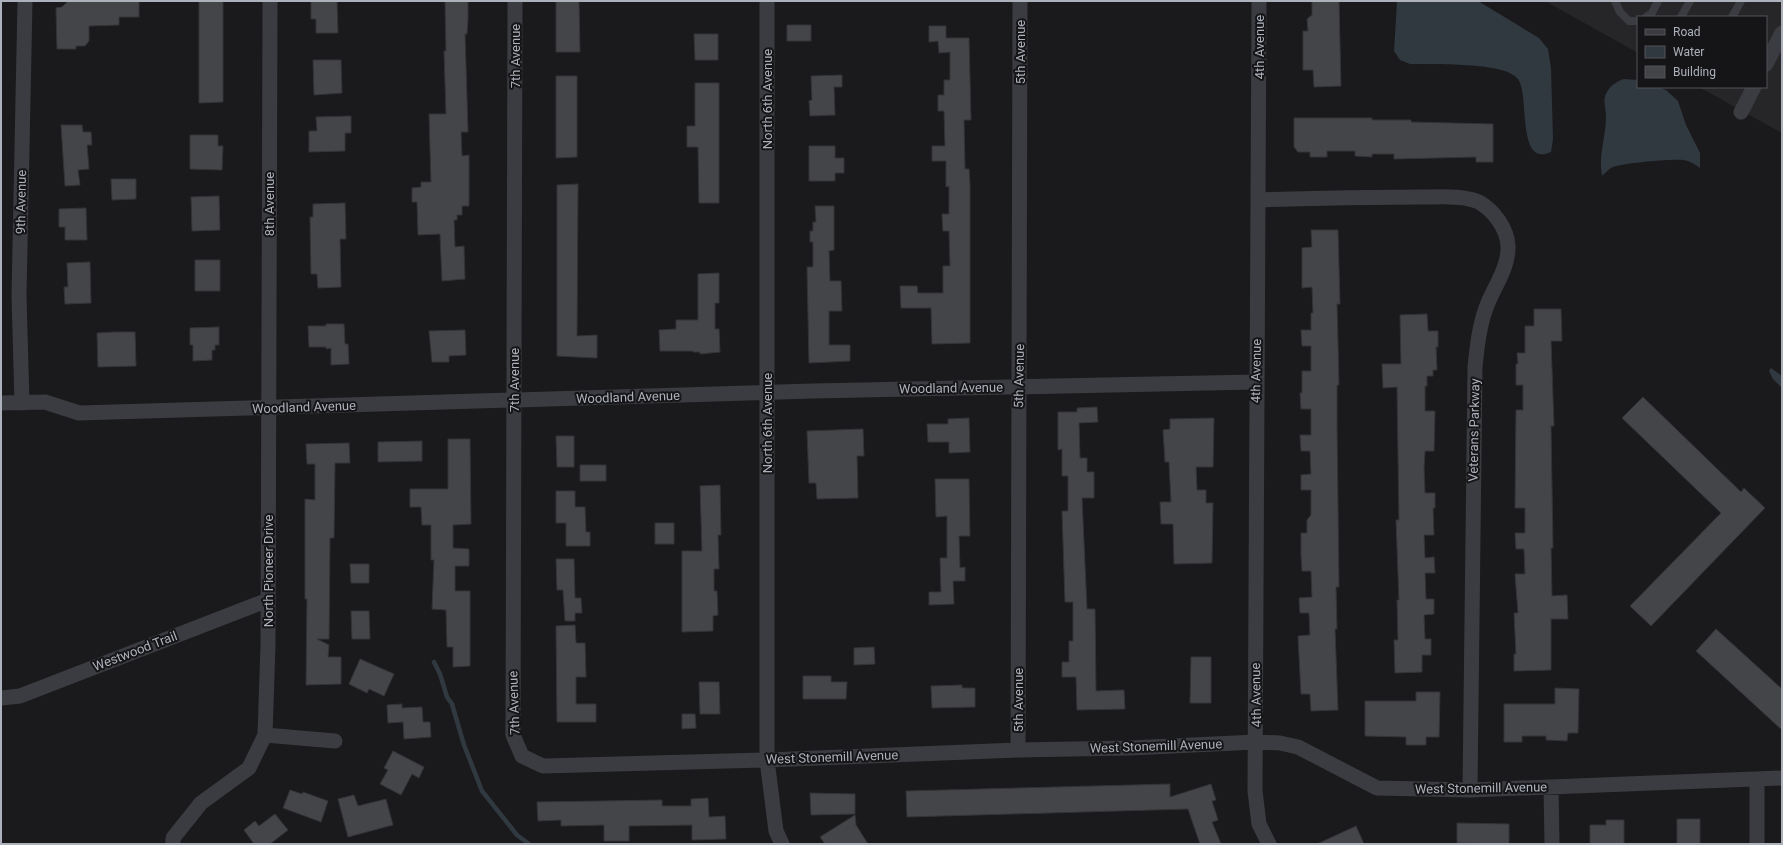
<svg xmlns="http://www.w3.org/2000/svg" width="1783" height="845" viewBox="0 0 1783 845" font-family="Roboto,sans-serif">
	<rect width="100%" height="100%" fill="#1a1a1c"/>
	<path fill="#262629" d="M1545,1H1782V133L1699,87H1766V17H1638V53Z"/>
	<path fill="#303840" d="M1397,1H1478L1539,38L1548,49L1551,68L1553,139L1551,152C1516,168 1530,95 1518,79C1504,61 1432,65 1410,64L1400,60L1394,51Z
		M1624,79L1638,80V87H1658L1666,90L1678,101L1686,125L1700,153V168C1695,164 1690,161 1683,160C1672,159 1620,163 1611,168C1608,170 1605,173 1602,176C1598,156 1606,137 1606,116C1606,108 1602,100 1607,92C1611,85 1617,81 1624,79Z
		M1771,368L1782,376V388L1773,379L1769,371Z"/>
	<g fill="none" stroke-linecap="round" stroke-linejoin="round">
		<path stroke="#303840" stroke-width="4.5" d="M434,662L440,674L447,697L452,704L464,745L482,791L517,835L529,844"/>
	</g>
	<path fill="#444549" stroke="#343438" d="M68,1H139V17H119V25L89,26V41L85,46H76V49H57L56,8L62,7Z
		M199,1H223V102L199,103Z
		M311,1H337L338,33H316V19H311Z
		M445,1H468V19L467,34H465L468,132H461L462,156L469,155V206H462V215H457V220H454L455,247L464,246L465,279L442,281L440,234L418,235L417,202H412V188L421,187V182H431L429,114H446L444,51H446Z
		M556,1H579L580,52H556Z
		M1312,1H1339L1341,86L1314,87L1313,70H1303V31H1308L1307,19L1312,15Z
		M787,25H811V41H787Z
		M929,26H946V38H969L971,120H964L965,169H969L970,186V343L932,344L931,308H901L900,286H917L918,293H943V266H950L949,231H943L942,214H949V186L946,187V161H932V146H945L944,111H938V95H944V80H950V52L939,53L938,41L929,42Z
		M694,34H718V60H695Z
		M313,60H341L342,93L314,95Z
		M842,75V87H834L835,115L810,116L809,101L812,100L811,76Z
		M556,76H577V157L556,158Z
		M695,83H719V203H699L698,147H687V126H695Z
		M351,116V133H345V151L309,152V131H317L316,117Z
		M1294,118H1372V120H1411V122L1493,124V162H1476V157L1394,159V154H1372V157L1355,156V151H1327V157H1310V152H1298L1294,147Z
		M61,125H82L83,132H91L92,145H87L89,169L78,170L80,185L65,186Z
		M190,135H218V146H223L222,170L190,169Z
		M809,146H835V158H844V173H835V181H809Z
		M111,179H136V199L112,200Z
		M578,184L577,336L597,335V358L557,356V185Z
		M219,196L220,230L192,231L191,197Z
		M345,203L346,239H340L341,287L318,288L317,274H311L310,217H313V204Z
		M815,206H834V250L829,251L830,281H841L842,311H829V345H850V361L809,363L807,267H813V242H810V231H813V222H816Z
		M86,208L87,240H65V227H59V209Z
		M1311,230H1338L1340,304H1337L1339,385H1337V425L1339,587H1336L1337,629H1335L1338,710L1311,711L1310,694H1301L1298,636L1310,635L1309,613H1300L1299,598L1312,597L1311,571H1302L1301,555V533H1307V520L1311,515V490H1301V475L1311,474L1310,451H1301L1300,435H1311V409H1301L1300,393H1302V371H1311V346H1302L1301,330H1311V313H1313L1312,287L1302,288V248L1312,247Z
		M195,260H220V291H195Z
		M90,262L91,303L65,304L64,287H68L67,263Z
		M719,273V303H715V329H719L720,352L700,354V352H693V351H660L659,330L676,329V320H698V274Z
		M1534,309H1561L1562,341H1551L1554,426H1551L1553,548H1551L1552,596L1567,595L1568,619H1551V670L1514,671V654H1516L1514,613H1518L1515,574H1525L1524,549H1516L1515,533H1525V508H1515L1516,410H1523V385H1516V364H1518L1517,353H1525V326H1534Z
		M1427,314L1428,331H1438V347H1436L1437,370H1433V376H1427V386H1425V411H1435L1434,451H1425L1424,468L1425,493H1435V508H1433L1434,535H1424L1425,558L1434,557L1435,573H1425L1426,599H1434V614L1424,615L1425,639H1431V655H1422V672L1395,673L1394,640H1398L1397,600H1399L1396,520H1399L1397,387L1383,388L1382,364H1401L1400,315Z
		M326,324H344L345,344H348L349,364L331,365V348L326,349V347H309L308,326H326Z
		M219,327V345H215V350H212V360L193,361V345H190V328Z
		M465,330L466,355L449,356V362H432L429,331Z
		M114,332H135L136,366L98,367L97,333Z
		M1643,397L1741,492L1744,488L1765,508L1651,626L1630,606L1721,513L1622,418Z
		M1097,407L1098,422L1079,423L1080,458H1087V472H1094V498H1082L1087,609H1095L1096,691L1124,690L1125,709L1077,710L1076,677H1062V662H1069V641H1073V602H1065L1062,511H1068V476H1062V449L1058,450V412H1077V408Z
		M969,418L970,452L949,453V442H928L927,424H948V419Z
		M1214,418L1213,467H1196L1197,490H1206V503H1213L1212,563L1174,564L1173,524H1161L1160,502H1171L1169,462H1165L1163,430L1170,429V419Z
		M863,429L864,456H857L858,498L817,499L816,483H809L807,431Z
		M556,436H574V467H557Z
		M448,439H470L471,524L453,525V548L469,549V566H455V591H470V666L453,667V647H447L446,610L432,609L434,560H431V525H422L421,507H410V489H448Z
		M422,441V461L378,462V442Z
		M349,443L350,463H335L334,538H330L329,639H317L329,645L328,657H341V684L306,685L307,599H305V499L315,500V464H307L306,444Z
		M580,465H606V481H580Z
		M935,479H969L970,536H959L960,568L965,567V581H953L954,604L929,605V592H941L940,558H947V516L936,517Z
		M720,485L721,535H718L719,569H714V591H717L718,615L713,616V631L682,632V551H702L700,486Z
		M556,491H575V507H585L586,532H590V546H566V523H556Z
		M655,523H674V544H655Z
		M556,559H574L575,598H581L582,613H575V621H565L563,590H557Z
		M350,564H369V583H351Z
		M351,611H369L370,639H352Z
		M575,625L576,643H585L586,677H576V704H596V722H557L556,626Z
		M1716,629L1782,689V730L1696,651Z
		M874,647L875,664L854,665V648Z
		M1191,657H1211V703H1190Z
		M360,659L394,674L384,696L369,689L367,693L349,684Z
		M803,676H831V682H847L846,699H803Z
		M699,682H719L720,714H700Z
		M962,685V688H975V707L932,708L931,686Z
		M1555,688L1579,689L1578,733H1568L1567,741L1546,740V736H1522V742H1504V704H1555Z
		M1416,692H1440L1439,737H1426V745H1406V737L1365,736V701H1416Z
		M402,704V708L422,707L423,722H430L431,737L404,739L403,722L388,723L387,705Z
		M682,714H695L696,728L682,729Z
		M393,751L424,767L419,778L412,774L401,795L380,784L388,770L384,768Z
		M1170,784V797L1211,784L1216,800L1212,801L1218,820L1212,822L1221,844H1200L1188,809L907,817L906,791Z
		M290,790L302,794L303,792L328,801L321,822L283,808Z
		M810,793L855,794V814L811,815Z
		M354,795L358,806L386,799L393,825L348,837L338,799Z
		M708,798L709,817L725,816L726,839L692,840V825L629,826V841H604V825L561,826V820L538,821L537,802L662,800V806H691V799Z
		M275,814L288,830L270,844H254L244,830L255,821L259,826Z
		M855,815L856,825L868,844H825L820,837Z
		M1677,819H1700V844H1677Z
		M1606,820H1624V844H1590V825H1606Z
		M1457,823L1509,824V844L1457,843Z
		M1356,826L1364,844H1317Z"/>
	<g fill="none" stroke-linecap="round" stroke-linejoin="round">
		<path stroke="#3b3c41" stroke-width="8" d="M1615,1L1620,12L1629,21H1638
			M1646,17L1652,13L1658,1
			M1681,17L1690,1
			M1732,17L1741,1"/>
		<path stroke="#3b3c41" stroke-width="15" d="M515,1L513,735L522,756L543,766L767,760L1018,750L1130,748L1256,742L1280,743L1298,747L1377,788L1470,790L1782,778
			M767,1V760L776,831L782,844
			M1259,1L1255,791L1259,824L1269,844
			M1766,64L1782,33
			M1741,112L1754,87
			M1258,200C1313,198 1367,197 1422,197C1438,197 1464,195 1479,202C1494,211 1507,228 1508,246C1509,268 1493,288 1486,308C1479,327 1477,348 1475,367L1470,790
			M1,403L45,402L79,413L813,391L1256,382
			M22,403L19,296L25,1
			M1,698L20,696L268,600
			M265,735L335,741
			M1018,750L1020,1
			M1757,779V844
			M1551,787L1552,844
			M173,844V838L201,803L249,768L265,735L268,645L270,1"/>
	</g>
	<g text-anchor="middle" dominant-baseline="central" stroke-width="4" stroke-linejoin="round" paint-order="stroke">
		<g font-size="13" fill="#adb1bb" stroke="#151517">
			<text transform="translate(1259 47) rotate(-90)">4th Avenue</text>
			<text transform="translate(1020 52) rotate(-90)">5th Avenue</text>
			<text transform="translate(515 56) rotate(-90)">7th Avenue</text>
			<text transform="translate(767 99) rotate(-90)">North 6th Avenue</text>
			<text transform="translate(21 202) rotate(-89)">9th Avenue</text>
			<text transform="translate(269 204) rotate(-90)">8th Avenue</text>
			<text transform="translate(1256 371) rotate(-89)">4th Avenue</text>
			<text transform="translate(1019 376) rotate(-89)">5th Avenue</text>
			<text transform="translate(514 380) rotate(-90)">7th Avenue</text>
			<text transform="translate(951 388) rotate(-1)">Woodland Avenue</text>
			<text transform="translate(628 397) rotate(-2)">Woodland Avenue</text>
			<text transform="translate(304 407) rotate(-2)">Woodland Avenue</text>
			<text transform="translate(767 423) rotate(-90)">North 6th Avenue</text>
			<text transform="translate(1474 430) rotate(-89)">Veterans Parkway</text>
			<text transform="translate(268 571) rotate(-90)">North Pioneer Drive</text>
			<text transform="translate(135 651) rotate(-21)">Westwood Trail</text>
			<text transform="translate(1256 695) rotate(-91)">4th Avenue</text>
			<text transform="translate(1018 700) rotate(-90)">5th Avenue</text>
			<text transform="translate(514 703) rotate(-92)">7th Avenue</text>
			<text transform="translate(1156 746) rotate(-2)">West Stonemill Avenue</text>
			<text transform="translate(832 757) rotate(-2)">West Stonemill Avenue</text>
			<text transform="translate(1481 788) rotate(-1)">West Stonemill Avenue</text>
		</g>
	</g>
	<rect width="1783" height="845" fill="none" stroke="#adb1bb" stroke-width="4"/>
	<rect x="1637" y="16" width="130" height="72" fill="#151517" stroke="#525359"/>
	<rect x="1645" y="29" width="20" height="6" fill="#3b3c41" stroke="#525359"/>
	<text x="1673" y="36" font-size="12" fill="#adb1bb">Road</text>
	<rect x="1645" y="46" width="20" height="12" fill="#303840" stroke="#525359"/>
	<text x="1673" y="56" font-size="12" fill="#adb1bb">Water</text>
	<rect x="1645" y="66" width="20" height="12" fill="#444549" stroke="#525359"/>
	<text x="1673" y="76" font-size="12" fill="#adb1bb">Building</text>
</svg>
